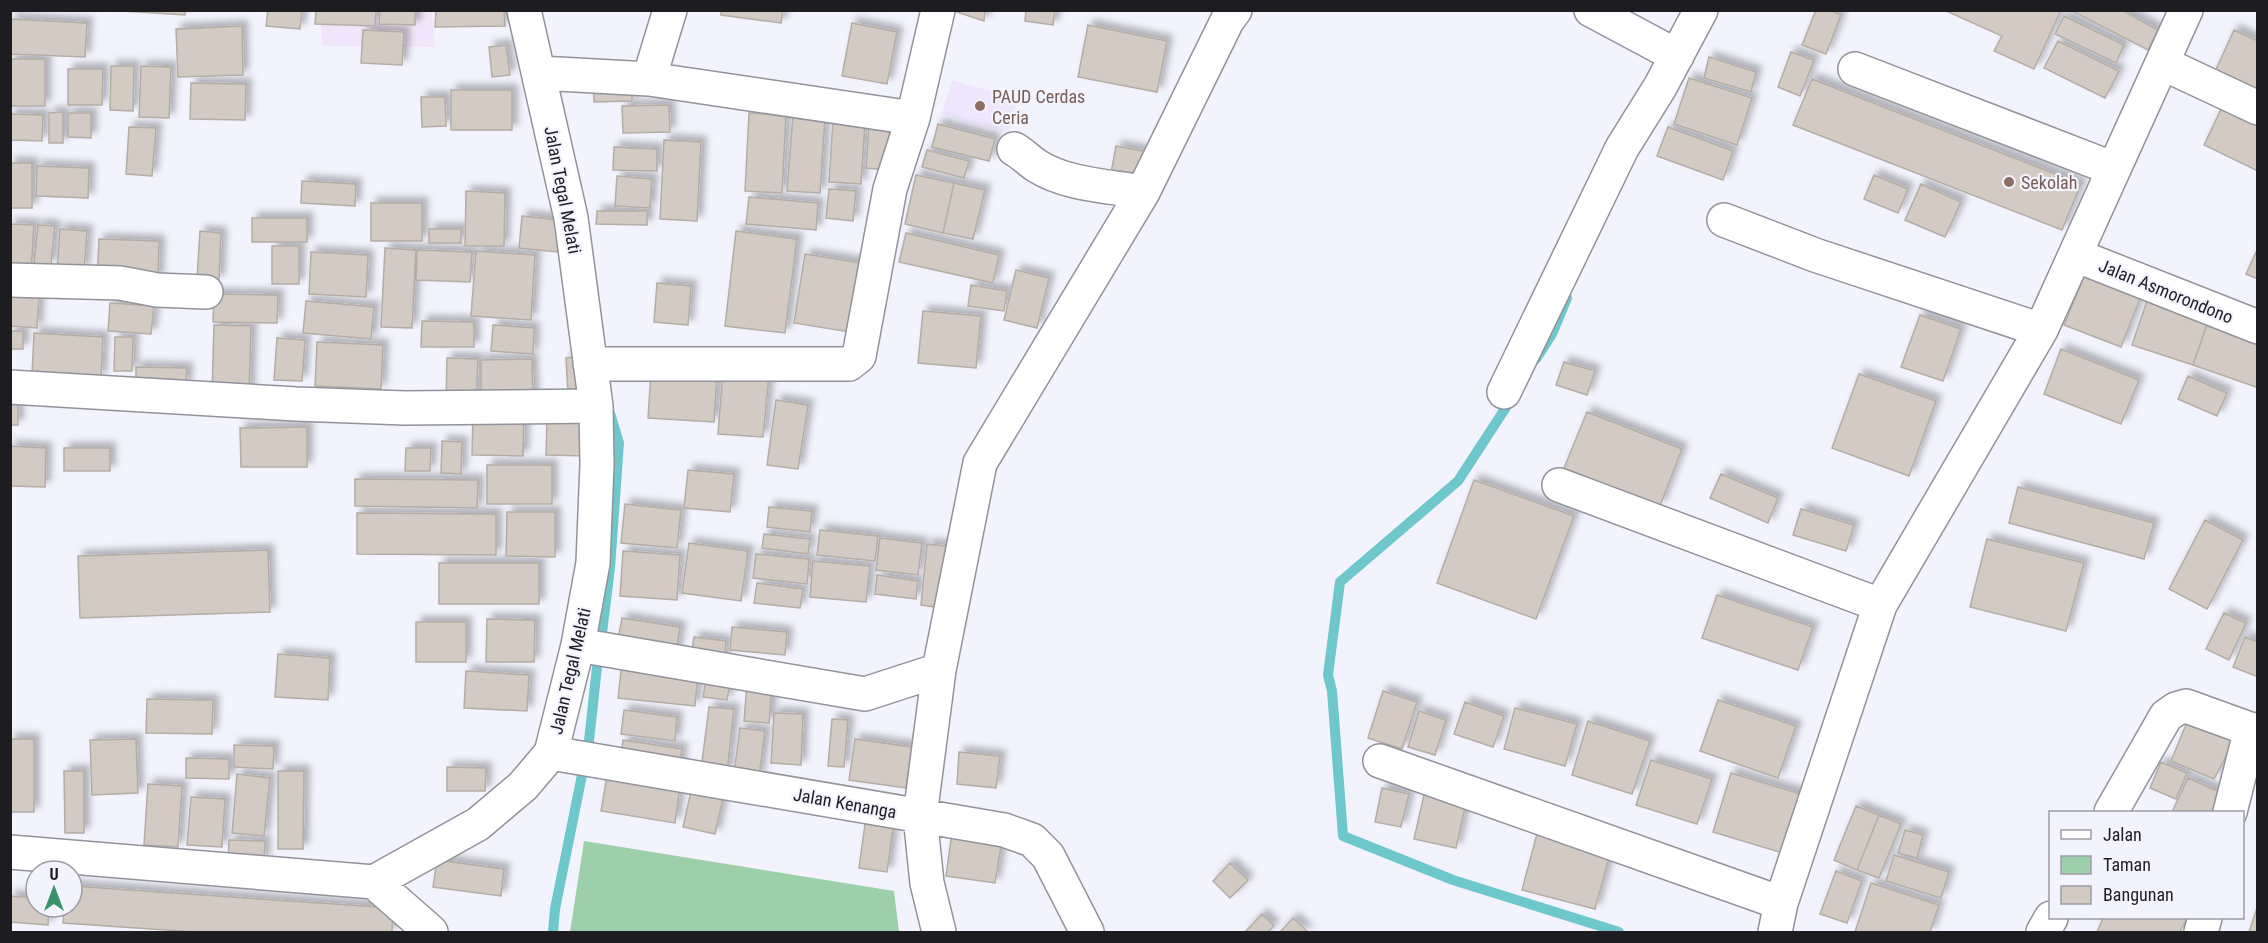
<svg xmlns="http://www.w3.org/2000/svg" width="2268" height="943" viewBox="0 0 2268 943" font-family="'Roboto Condensed',sans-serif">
	<defs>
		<filter id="shadow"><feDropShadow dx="5.5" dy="-5.5" stdDeviation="3" flood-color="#0004"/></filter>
	</defs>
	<rect width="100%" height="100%" fill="#f3f3fe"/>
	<path fill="#f0e5fa" d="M320,11H432L435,47L322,46Z"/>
	<path fill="#ede6fc" d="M952,80L1018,99L1009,133L942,114Z"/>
	<path fill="#9dcfaa" d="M584,841L894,891L899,932H570Z"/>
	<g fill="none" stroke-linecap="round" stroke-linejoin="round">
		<path stroke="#6ec7cb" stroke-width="10" d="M1536,359L1552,334L1567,298
			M1512,398L1458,481L1340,582L1328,675L1332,691L1343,836L1453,880L1619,932
			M602,633L610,568L619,443L609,410
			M588,750L598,658
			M553,932L555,909L583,770"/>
	</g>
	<path fill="#d3cbc3" stroke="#b4aca5" stroke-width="1.5" filter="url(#shadow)" d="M106,10H185V15Z
		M268,10H302L300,29L266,26Z
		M316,10H376L375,26L315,24Z
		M380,10H415V25L379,24Z
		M436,10H504L505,26L435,27Z
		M721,10H783L781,23L721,15Z
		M951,10H985L984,21Z
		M1026,10H1055L1053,25L1025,21Z
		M1816,10H1829L1841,15L1826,54L1802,45Z
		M1944,10H2061L2034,69L1994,51L2002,36Z
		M2075,10H2122L2158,30L2148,50L2074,12Z
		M2064,16L2124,45L2116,63L2055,34Z
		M11,19L87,23L85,57L10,54Z
		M852,23L897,32L887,84L842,76Z
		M1088,25L1167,41L1157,92L1078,77Z
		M242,26L243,75L178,77L176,29Z
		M363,30L404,32L402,65L361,63Z
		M2234,30L2258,41V97L2213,76Z
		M2058,41L2119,71L2105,98L2044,68Z
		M506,45L510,75L492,77L489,47Z
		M1791,52L1814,60L1800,96L1778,87Z
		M1709,57L1756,72L1751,92L1704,78Z
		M10,59H45V106H10Z
		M111,66H134L133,111L110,110Z
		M141,66L171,67L169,118L139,117Z
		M68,69H103L102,105H68Z
		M1689,78L1752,98L1737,145L1674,124Z
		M632,79V101L594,102L593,80Z
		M1812,79L2081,184L2062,230L1793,125Z
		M191,83L246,84L245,120L190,119Z
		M451,90H512V130H451Z
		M421,97H445L446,126L422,127Z
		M2224,103L2258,119V171L2204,145Z
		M669,105L670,132L623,133L622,106Z
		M63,112V143H49V113Z
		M68,113H91V138L68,137Z
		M749,113L786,115L782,193L745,191Z
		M10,114L43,115L42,141L10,140Z
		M793,115L825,117L820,193L787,191Z
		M833,121L865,123L861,184L829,182Z
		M869,124L890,126L887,170L866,168Z
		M938,124L995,139L989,161L932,147Z
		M129,127L156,128L152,176L126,174Z
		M1668,127L1733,151L1723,180L1657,156Z
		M664,140L701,142L697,221L660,219Z
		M1116,146L1153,153L1148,180L1111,173Z
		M614,147L657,149V171L613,170Z
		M927,150L969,161L964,178L922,167Z
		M10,163H32V208H10Z
		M37,166L89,168L88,198L36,196Z
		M916,175L954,183L943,233L905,224Z
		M1874,175L1908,189L1898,213L1864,199Z
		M617,176L652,179L650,208L615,206Z
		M302,181L356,184L355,206L301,203Z
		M954,183L985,190L973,239L943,233Z
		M1921,184L1961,202L1945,237L1905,220Z
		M829,189L856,191L853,221L826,218Z
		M466,191L505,193L504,246H465Z
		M749,197L818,203L816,230L746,224Z
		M371,203H422V241H371Z
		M597,211H647V225L596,224Z
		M522,216L560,220L557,252L519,248Z
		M252,218H307V242H252Z
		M10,224L34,225L31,271L10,269Z
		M38,225L55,226L51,265L34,264Z
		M60,229L87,231L84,270L57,269Z
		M429,229H461V243H429Z
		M200,231L221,233L219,280L197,279Z
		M736,231L797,239L785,333L725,326Z
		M906,233L999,255L993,283L899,262Z
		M99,239L159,241L158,279L97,278Z
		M272,246H299V284H272Z
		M385,248L416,250L412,328L381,327Z
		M2258,248V279L2246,274Z
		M417,250L472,252L470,282L416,280Z
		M476,251L535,255L531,320L471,316Z
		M311,252L368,255L366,297L309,294Z
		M805,254L867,264L856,333L794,323Z
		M2087,269L2143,291L2121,347L2064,325Z
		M1016,270L1049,278L1037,328L1004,320Z
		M10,283L40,284L37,328L10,326Z
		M657,283L691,286L688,325L654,322Z
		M971,285L1007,291L1004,311L968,306Z
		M214,294L278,295L277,323L213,322Z
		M306,301L374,307L371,339L303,333Z
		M2147,301L2208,322L2193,365L2132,345Z
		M110,303L154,306L151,334L108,331Z
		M923,311L981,316L976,368L918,363Z
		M1920,315L1961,329L1943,381L1901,367Z
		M422,321L474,322V347H421Z
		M2208,322L2258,338V381L2256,387L2193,365Z
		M214,325L251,326L249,394L212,393Z
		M493,325L534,328L533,354L491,351Z
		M10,331H23V349H10Z
		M34,333L103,337L101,378L32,374Z
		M115,337H133L132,371H114Z
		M277,338L305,340L302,381L274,380Z
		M317,342L383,345L381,389L315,386Z
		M2061,349L2139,380L2121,424L2044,394Z
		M588,356L590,393L568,395L566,358Z
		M447,358L478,359L476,404L446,403Z
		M532,359L533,401H481V360Z
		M1564,362L1595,371L1587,395L1556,385Z
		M136,367L187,368L186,386L136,385Z
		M723,370L769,374L763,437L718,434Z
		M651,373L717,377L714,422L648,418Z
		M1859,374L1936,401L1909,476L1832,448Z
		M2188,376L2227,393L2217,416L2178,399Z
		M776,400L808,405L798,469L767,465Z
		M10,402H18V425H10Z
		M473,409L524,410L523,456L472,455Z
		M1587,412L1682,449L1660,506L1564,468Z
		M547,419L588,420V456L546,455Z
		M307,427V467H241L240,428Z
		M442,441L462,442L461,474L441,473Z
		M10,446L46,448L45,487L10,486Z
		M64,448H110V471H64Z
		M406,448H431L430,471H405Z
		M487,465H552V504H487Z
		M688,470L734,474L730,512L684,508Z
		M1721,474L1778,498L1768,523L1710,498Z
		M355,479L478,480L477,508L355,506Z
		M1474,480L1574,516L1536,619L1437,583Z
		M2018,487L2154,523L2144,559L2009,523Z
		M625,504L681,510L677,548L621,543Z
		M769,507L812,511L810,532L767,527Z
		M1801,509L1854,525L1846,551L1793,535Z
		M507,512H555V557L506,556Z
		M357,513L496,514V555L357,554Z
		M2205,520L2243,540L2207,609L2169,589Z
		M820,530L878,536L875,561L817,555Z
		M764,534L810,539L808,554L762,548Z
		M880,538L922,543L918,575L876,570Z
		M1987,539L2084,563L2066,631L1970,607Z
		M689,543L748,551L741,601L682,593Z
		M927,544L955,547L948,609L921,605Z
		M268,550L270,612L80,618L78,556Z
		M623,551L680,555L677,600L620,596Z
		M756,554L809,559L807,584L753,578Z
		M813,561L870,566L866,602L810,597Z
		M439,563H539V604H439Z
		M877,575L918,581L916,599L875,594Z
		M757,583L803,589L800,608L754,603Z
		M1717,595L1813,627L1798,670L1702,638Z
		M2224,613L2246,623L2229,660L2206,649Z
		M622,618L680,627L676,655L617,645Z
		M487,619L535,620L534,662H486Z
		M416,622H466V662H416Z
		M732,627L787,632L785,655L730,650Z
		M694,637L726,641L724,666L690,662Z
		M2245,637L2258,642V677L2233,667Z
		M278,654L330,658L328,700L275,697Z
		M622,663L698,671L695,706L618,698Z
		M708,668L732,672L727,700L703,697Z
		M466,671L529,675L527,711L464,708Z
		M747,683L772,685L769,723L744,721Z
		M1383,691L1417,702L1402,749L1368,738Z
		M147,699L213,700L212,734L146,733Z
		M1718,700L1796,726L1778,778L1700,751Z
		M1465,702L1504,716L1493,747L1454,734Z
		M709,707L734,709L727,773L701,770Z
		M1515,708L1577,724L1565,766L1504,749Z
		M624,710L677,717L675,741L621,734Z
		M1419,711L1446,720L1435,755L1408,747Z
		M774,713L803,714L801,765L771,763Z
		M2190,715L2236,737L2214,779L2171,761Z
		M832,719L848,720L844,767L828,766Z
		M1588,721L1650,741L1632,794L1572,775Z
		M740,728L765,731L759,777L734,774Z
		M10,739H34V812H10Z
		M136,739L138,793L92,795L90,740Z
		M855,739L912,747L906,788L849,780Z
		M623,740L682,749L679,771L620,762Z
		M234,745L274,746L273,769L234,767Z
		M959,752L1000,756L996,788L957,784Z
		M186,758L229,759V779L186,778Z
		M1651,760L1712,779L1697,824L1636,805Z
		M2161,762L2187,773L2176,799L2150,788Z
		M447,767L486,768L485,791H447Z
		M64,771H84V833H65Z
		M278,771H304L303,849H278Z
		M1731,773L1804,795L1786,854L1713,832Z
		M237,774L270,778L264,836L232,833Z
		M607,776L680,787L675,823L601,811Z
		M2188,778L2231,797L2224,812H2172Z
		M148,784L182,786L178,847L144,845Z
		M1426,786L1468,794L1456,848L1414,839Z
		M1382,788L1409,794L1401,827L1375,822Z
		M691,791L723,798L715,834L683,827Z
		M191,797L225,799L222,847L187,845Z
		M1856,806L1879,815L1857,870L1834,860Z
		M1879,815L1901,824L1879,878L1857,870Z
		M865,824L893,828L887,872L859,868Z
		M1905,830L1923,835L1917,858L1898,853Z
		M952,832L1002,840L995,883L946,876Z
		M1537,834L1610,854L1595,909L1522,890Z
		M229,840L265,841L264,862L228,861Z
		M1894,855L1949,872L1941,898L1886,881Z
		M437,860L504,869L501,896L433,887Z
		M1230,863L1248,880L1230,898L1213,881Z
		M1836,871L1862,881L1847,923L1820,914Z
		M1871,883L1939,905L1930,932H1855Z
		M72,886L393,908L392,932H196L63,923L64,907H72Z
		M10,896L36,898V907H49L48,925L10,922Z
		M2258,905V932H2249Z
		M1262,914L1274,926L1268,932H1245Z
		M1293,918L1308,932H1280Z
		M2103,918H2187L2180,932H2097Z"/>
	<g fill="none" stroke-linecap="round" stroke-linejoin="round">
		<g stroke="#92929b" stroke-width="36">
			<path id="minor" d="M1591,10L1677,56
				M2162,63L2258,108
				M1855,69L2114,169
				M540,73L649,79L913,118
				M649,79L670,10
				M1014,149C1023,154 1029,161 1037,166C1067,185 1109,186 1143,192
				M1724,220L1815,255L2041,330
				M2075,255L2258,327
				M10,280L120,283L157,290L206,292
				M590,364H849L859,356L890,189L913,118L938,10
				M10,387L296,404L405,408L596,406
				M1504,392L1622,148L1660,87L1701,10
				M1559,485L1880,605
				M578,645L865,694L939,670L980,463L1143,192L1227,21L1235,10
				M939,670L920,816L927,883L939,932
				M551,753L1004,830L1032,840L1048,856L1087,932
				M1380,761L1781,903
				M2111,812L2166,716L2176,709L2186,706L2258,732
				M2230,812L2251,729
				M10,852L374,882L478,824L523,786L551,753L578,645L593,563L597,464L596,406L571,218L524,10
				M374,882L431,932
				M1775,932L1781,903L1880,605L2041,330L2186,10
				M2043,932L2051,918
				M2201,932L2205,918"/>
		</g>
		<use href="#minor" stroke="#fff" stroke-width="33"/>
	</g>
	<g fill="#8d6e63" stroke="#f3f3fe" stroke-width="2">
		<circle cx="980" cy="106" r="6"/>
		<circle cx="2009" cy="182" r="6"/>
	</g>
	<g text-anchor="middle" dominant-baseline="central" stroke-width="4.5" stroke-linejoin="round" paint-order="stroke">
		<g font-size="18" fill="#785e54" stroke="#f3f3fe" text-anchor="start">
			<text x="992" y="96">PAUD Cerdas<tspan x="992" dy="21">Ceria</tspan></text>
			<text x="2021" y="182">Sekolah</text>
		</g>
		<g font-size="18" fill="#1d1d21" stroke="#f3f3fe">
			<text transform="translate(563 190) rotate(79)">Jalan Tegal Melati</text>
			<text transform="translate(2166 291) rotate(22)">Jalan Asmorondono</text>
			<text transform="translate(570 671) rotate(-77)">Jalan Tegal Melati</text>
			<text transform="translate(845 803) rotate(10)">Jalan Kenanga</text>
		</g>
	</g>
	<rect width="2268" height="943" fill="none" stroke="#1d1d21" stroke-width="24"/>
	<rect x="2049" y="811" width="195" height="108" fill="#f3f3fe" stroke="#9d9da6" stroke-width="1.5"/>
	<rect x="2061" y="830" width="30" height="9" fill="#ffffff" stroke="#9d9da6" stroke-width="1.5"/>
	<text x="2103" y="841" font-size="18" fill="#1d1d21">Jalan</text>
	<rect x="2061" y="856" width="30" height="18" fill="#9dcfaa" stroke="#9d9da6" stroke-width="1.5"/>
	<text x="2103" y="871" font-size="18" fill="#1d1d21">Taman</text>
	<rect x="2061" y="886" width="30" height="18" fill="#d3cbc3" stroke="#9d9da6" stroke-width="1.5"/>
	<text x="2103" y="901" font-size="18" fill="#1d1d21">Bangunan</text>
	<g transform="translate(54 889)"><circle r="28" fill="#f3f3fe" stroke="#9d9da6" stroke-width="1.5"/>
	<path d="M0-4.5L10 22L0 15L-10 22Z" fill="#3a9369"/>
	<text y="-9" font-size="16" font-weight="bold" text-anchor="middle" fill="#1d1d21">U</text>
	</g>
</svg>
